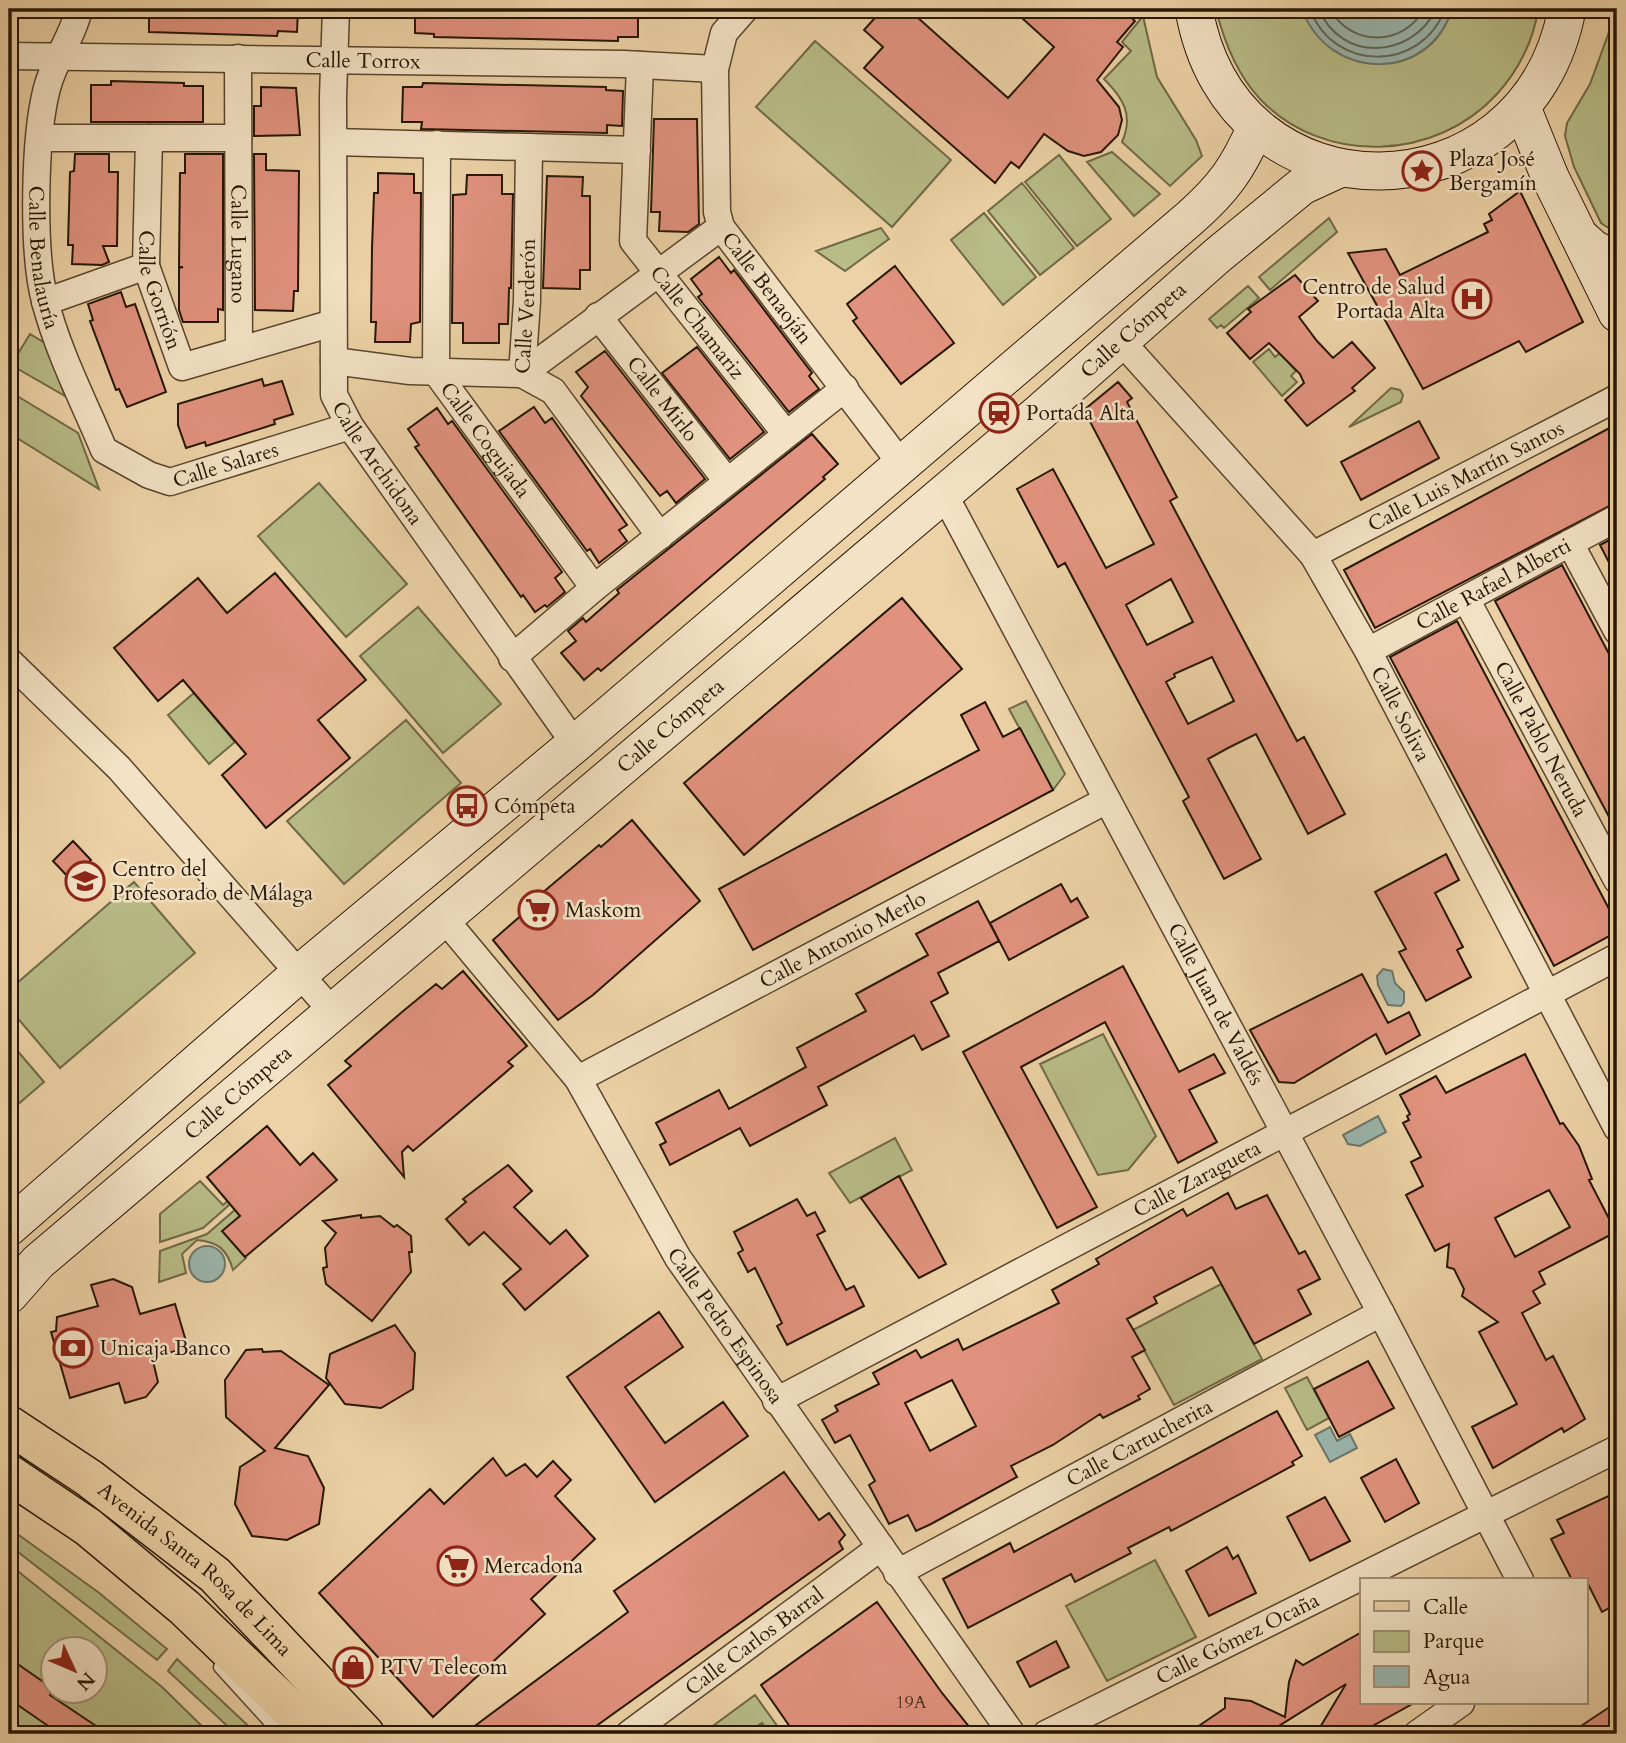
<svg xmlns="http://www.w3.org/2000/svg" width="1626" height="1743" viewBox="0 0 1626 1743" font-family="Cardo,serif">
	<rect width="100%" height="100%" fill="#ecd2a6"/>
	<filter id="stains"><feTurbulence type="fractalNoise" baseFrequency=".00286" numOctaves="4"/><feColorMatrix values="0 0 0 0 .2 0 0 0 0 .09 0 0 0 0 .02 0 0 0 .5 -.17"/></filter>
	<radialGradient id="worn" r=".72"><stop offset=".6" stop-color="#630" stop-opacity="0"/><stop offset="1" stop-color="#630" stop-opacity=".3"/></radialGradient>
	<path fill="#b8bc87" stroke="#706946" stroke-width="2" fill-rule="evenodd" d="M1216,9H1302C1330,78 1428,86 1452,9H1538C1534,40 1518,71 1497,94C1436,161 1324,166 1260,99C1236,73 1224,42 1216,9Z
		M1617,10V227L1610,229L1601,223L1574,167L1565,136L1567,123L1590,84Z
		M1143,16L1157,77L1196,140L1202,156L1170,186L1122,142C1134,115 1123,98 1104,79L1131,51L1122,42Z
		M815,41L951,160L892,227L756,107Z
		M1112,152L1160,194L1134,216L1087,162Z
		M1059,155L1111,219L1077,246L1025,182Z
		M1022,183L1074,248L1040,275L988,211Z
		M984,213L1036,277L1003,305L951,240Z
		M1329,218L1337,232L1270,290L1259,277Z
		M881,228L889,239L845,271L816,251Z
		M1248,286L1259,298L1224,328L1221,325L1217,328L1209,319Z
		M30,334L45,343L65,396L11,365Z
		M1269,349L1275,357L1280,353L1296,371L1291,376L1297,382L1282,396L1253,362Z
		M1391,388L1400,390L1403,395L1401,402L1349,427Z
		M9,391L78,433L99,489L9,433Z
		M319,483L407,584L346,637L258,536Z
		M418,607L501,704L443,753L360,656Z
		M194,693L235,742L209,764L168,715Z
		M1026,701L1065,774L1053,790L1009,709Z
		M406,720L461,783L344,884L287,821Z
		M134,882L195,953L60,1068L9,1008V990Z
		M1103,1034L1156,1136L1128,1170L1098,1175L1040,1064Z
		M9,1041L44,1082L9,1112Z
		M895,1138L912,1170L850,1203L829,1173Z
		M200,1181L223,1205L235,1195L237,1198L203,1228L160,1242V1214Z
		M244,1202L249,1208L223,1231L246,1258L233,1270C227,1249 218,1242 197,1240L182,1254L186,1273L159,1282L160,1251L207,1234Z
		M1221,1284L1262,1359L1174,1405L1133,1330Z
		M1307,1377L1329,1418L1307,1430L1285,1388Z
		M9,1528L98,1592L167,1649L157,1660L9,1545Z
		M1155,1560L1196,1637L1107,1681L1066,1606Z
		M9,1564L162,1687L210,1734H9ZM52,1648H94V1690H52Z
		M177,1659L257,1734H236L168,1671Z
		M755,1695L783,1734H770L762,1723L746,1734H702Z"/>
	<path fill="#9ab6ae" stroke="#6c766a" stroke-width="2" d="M1302,9H1452C1428,84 1328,81 1302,9Z
		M1383,969L1392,971L1395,983L1404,992V1002L1401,1006L1388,1005L1378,985L1377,976Z
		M1378,1116L1386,1132L1360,1146L1348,1144L1343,1135Z
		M189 1264a18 18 0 1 1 36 0a18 18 0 1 1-36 0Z
		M1330,1427L1337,1441L1350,1434L1357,1448L1330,1462L1315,1435Z"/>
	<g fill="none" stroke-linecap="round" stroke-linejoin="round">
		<path stroke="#606659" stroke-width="2" d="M1310,9C1333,72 1421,73 1445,9
			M1319,9C1341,63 1412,59 1436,9
			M1330,9C1351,47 1403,47 1424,9"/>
	</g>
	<path fill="#e1927e" stroke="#271604" stroke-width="2" fill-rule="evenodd" d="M149,9H298L297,32L278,31L277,36L149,32Z
		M415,9H638V37H618V41L434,37V34L415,33Z
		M883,9H908L1008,98L1054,47L1012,9H1122L1135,21L1117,42L1123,47L1097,80L1119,107L1122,120L1118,135L1101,152L1084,156L1068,151L1044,134L1019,168L1011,162L995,183L864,68L883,47L864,30Z
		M111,81L184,83V86H203V122H91V85H111Z
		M423,83L606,87V90L623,91L622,126L607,125V133L421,129L422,122H402L403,87H422Z
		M261,87L296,88L300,135L254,136V106H261Z
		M654,119H697L699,224L688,232L659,231L660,212H651Z
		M75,154H109V172H118L117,246H103L109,262L102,265L72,264L73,245H68L70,172L74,171Z
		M185,154H223V310L218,309V322H183L179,310V268L183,267H179L180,173H185Z
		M254,154H266V170L299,171L298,291H294L293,311L255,310Z
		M378,173L414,174V193H421L420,322L411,324L410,342H375L376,322H371L372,248L374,193H378Z
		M467,175H502V194H513L511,288H509L508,324H499V343H463V323H452L453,195L466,194Z
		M547,176L583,177L582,196H590V270H580V289L543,288Z
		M1520,191L1583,322L1526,352L1519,341L1423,389L1348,253L1386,249L1400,275L1488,232L1484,224L1492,220L1489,214Z
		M719,257L731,273L734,270L812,373L809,376L819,389L789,412L698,297L702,294L691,279Z
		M895,266L954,343L901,384L853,321L857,318L847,304Z
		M1295,275L1318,301L1299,317L1317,341L1333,358L1352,342L1375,368L1352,388L1355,391L1307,426L1285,400L1304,383L1300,374L1269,343L1250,359L1227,333L1251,312L1248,309Z
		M121,292L126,307L135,304L166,392L127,407L119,389L116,390L90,321L93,320L88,304Z
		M697,347L764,432L730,459L662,373Z
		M605,351L705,479L676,503L667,491L660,496L581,396L588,387L576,372Z
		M262,379L264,386L282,381L293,414L274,420L275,424L206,446L205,442L186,448L178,425V404Z
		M1118,382L1132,398L1127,402L1177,497L1170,501L1297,741L1304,737L1345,814L1308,834L1256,734L1228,748L1208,759L1261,859L1224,879L1183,801L1189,797L1065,563L1058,567L1017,489L1053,469L1106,568L1154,544L1084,410ZM1171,579L1193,622L1147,645L1126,605ZM1212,657L1234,701L1188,724L1166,682L1175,677L1174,674Z
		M534,407L545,423L552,418L627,525L619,530L627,541L599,563L590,549L587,551L499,431Z
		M437,408L448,424L452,421L562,572L555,578L565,592L547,607L545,605L535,612L523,595L521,597L415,447L419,445L408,429Z
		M1419,421L1439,458L1361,500L1341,462Z
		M1617,424V502L1375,628L1344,570Z
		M812,434L838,464L823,477L825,479L601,671L598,668L584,680L561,653L576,641L568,631L583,618L586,622L619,593L617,590Z
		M1617,536V578L1600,545Z
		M1562,565L1617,669V832L1495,601Z
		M275,573L366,680L318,720L350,758L266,828L222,775L246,754L183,680L158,701L114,648L198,578L227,613Z
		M902,598L962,669L744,855L684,783Z
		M1457,621L1617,924V932L1554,966L1390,657Z
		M985,702L1003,737L1020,728L1053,790L753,950L719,889L979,750L961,715Z
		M632,820L700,901L593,995L558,1020L493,940L524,913L522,910L599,845L601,847Z
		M73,841L91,860L71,880L53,861Z
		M1446,854L1459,880L1435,893L1463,947L1457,950L1471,977L1426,1001L1399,952L1406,949L1375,892Z
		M1061,884L1071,902L1077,898L1088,917L1009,960L990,923Z
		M978,901L999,941L938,973L948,993L931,1002L949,1036L922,1050L914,1035L818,1087L827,1105L750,1146L740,1128L670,1165L660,1145L666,1142L656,1123L719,1090L729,1109L806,1067L797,1048L866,1011L856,994L928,955L916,934Z
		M1123,966L1179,1072L1214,1054L1225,1073L1189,1090L1217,1142L1178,1163L1105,1022L1021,1067L1097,1207L1057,1228L963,1052Z
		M463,971L527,1046L508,1062L513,1066L451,1119L413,1151L408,1146L402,1152L404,1177L328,1085L351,1066L345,1061L402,1012L436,984L442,989Z
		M1362,974L1388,1023L1409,1012L1420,1035L1386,1054L1376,1034L1294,1083L1279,1082L1250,1030Z
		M1525,1054L1560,1124L1563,1123L1579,1146L1592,1179L1589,1180L1616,1232L1539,1272L1545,1284L1533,1291L1540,1303L1522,1313L1546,1360L1553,1356L1585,1419L1564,1432L1562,1428L1493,1468L1472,1427L1517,1404L1479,1332L1498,1322L1462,1296L1464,1289L1454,1269L1447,1267L1449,1244L1435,1251L1406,1195L1423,1186L1411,1162L1421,1157L1403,1123L1409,1120L1407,1116L1410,1114L1400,1095L1436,1076L1446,1093ZM1549,1190L1570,1227L1515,1257L1495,1218Z
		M267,1126L300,1165L313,1153L337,1180L245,1257L222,1231L240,1216L207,1177Z
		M508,1165L532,1191L514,1207L550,1244L566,1230L588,1256L525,1310L503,1284L521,1269L484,1232L469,1245L446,1219L466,1202L463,1199Z
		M899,1176L946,1264L919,1278L861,1198Z
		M1228,1193L1236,1209L1267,1195L1299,1254L1305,1251L1320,1279L1298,1290L1311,1314L1254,1344L1212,1267L1154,1297L1157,1303L1127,1319L1145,1350L1132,1357L1150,1389L1138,1396L1140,1399L1103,1418L1100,1414L1053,1445L1011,1466L1017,1477L931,1524L916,1531L908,1515L889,1524L869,1485L875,1481L850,1435L835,1443L822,1420L838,1411L835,1406L879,1384L873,1373L916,1350L921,1358L958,1339L963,1350L1059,1303L1052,1290L1099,1264L1096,1259L1183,1209L1187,1216ZM952,1380L976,1426L930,1451L905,1403Z
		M797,1199L807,1216L815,1212L825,1231L817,1235L846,1290L854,1286L864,1306L787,1345L777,1326L782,1323L755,1268L748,1272L738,1253L743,1250L734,1232Z
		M361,1215V1218L380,1216L394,1227L397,1225L411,1236L412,1252H409L411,1272L372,1321L326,1284L323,1268L327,1267L325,1248L336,1233L323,1221Z
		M113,1279L132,1287L140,1314L175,1304L188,1348L152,1357L158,1382L146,1397L125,1403L119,1383L70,1398L51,1332L56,1331L57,1317L98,1306L91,1285Z
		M659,1312L683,1347L625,1387L665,1443L723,1402L748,1436L655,1502L567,1377Z
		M395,1325L415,1353L413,1389L381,1408L345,1404L326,1378L330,1354Z
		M262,1349L263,1352L281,1351L329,1385L275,1448L308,1456L324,1488L319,1524L287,1540L252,1536L235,1504L240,1467L265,1451L226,1417L225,1380L246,1350Z
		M1368,1361L1394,1408L1339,1437L1314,1389Z
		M1277,1411L1302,1456L1292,1462L1294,1465L1171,1531L1169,1527L1128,1548L1131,1553L1075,1582L1071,1574L968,1628L943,1579L1010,1543L1014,1552Z
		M493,1458L506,1476L525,1464L537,1477L553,1461L571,1480L555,1496L595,1539L531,1599L545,1614L433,1717L319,1593L430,1489L444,1504Z
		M1396,1459L1419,1503L1385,1522L1361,1478Z
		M784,1472L819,1520L829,1513L845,1535L839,1542L843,1549L585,1734H464L628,1612L614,1591Z
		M1617,1492V1604L1602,1612L1586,1580H1572L1551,1539L1564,1533L1557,1520Z
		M1325,1497L1350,1541L1310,1561L1287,1517Z
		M1227,1547L1233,1559L1238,1555L1256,1593L1209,1616L1186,1571Z
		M877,1602L942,1693L975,1734H795L761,1685Z
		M1362,1632V1703H1414L1358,1734H1316L1346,1684L1266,1734H1187L1225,1708V1698L1251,1701L1285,1717L1289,1682L1296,1660L1303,1665Z
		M1056,1641L1069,1667L1030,1687L1017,1662Z
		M9,1658L52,1688L50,1695L108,1734H60L9,1699Z
		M1617,1702V1734H1569Z"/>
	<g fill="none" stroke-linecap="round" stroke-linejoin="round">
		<g stroke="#58452c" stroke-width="15">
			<path id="lane" d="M220,1667L281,1734"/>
		</g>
		<g stroke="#58452c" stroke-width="29">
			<g id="street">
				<path id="s1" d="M79,9C73,37 54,60 47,88C34,137 32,252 45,301C58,352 84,402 104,450L149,475L170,482L350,426"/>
				<path id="s2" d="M336,9L333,97L334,395L350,426L575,744"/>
				<path id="s3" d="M745,9L724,33L715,69L717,212L721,227L902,465"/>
				<path id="s4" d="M9,56L624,64L715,69"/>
				<path id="s5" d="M238,58L239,349"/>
				<path id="s6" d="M640,65L633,241L786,434"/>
				<path d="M40,138H238"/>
				<path id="s7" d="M149,138L146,266L182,367L333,323"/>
				<path d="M334,142L637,150"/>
				<path id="s8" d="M437,144L436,372L594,588"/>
				<path d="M1577,227L1596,244L1617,255"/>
				<path d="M45,302L146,266"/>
				<path id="s9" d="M598,316L727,481"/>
				<path id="s10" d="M1121,341L1313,555L1368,651L1617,1128"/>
				<path d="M334,361L410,371L522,374L721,227"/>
				<path id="s11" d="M522,374L527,301L529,147"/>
				<path d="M522,374L553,391L660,536"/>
				<path id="s12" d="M944,494L1381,1313L1520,1580"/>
				<path d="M1570,543L1617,631"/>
				<path id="s13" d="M1313,555L1617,398"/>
				<path id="s14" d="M1466,599L1617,880"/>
				<path id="s15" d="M1368,651L1617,518"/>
				<path d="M512,658L594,588L845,388"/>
				<path d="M9,661L119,768L332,1011"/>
				<path id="s16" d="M442,916L578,1079L678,1258L1012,1734"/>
				<path id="s17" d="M578,1079L1107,800"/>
				<path id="s18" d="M776,1401L1617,957"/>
				<path id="s19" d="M897,1573L1381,1313"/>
				<path id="s20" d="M629,1734L881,1547"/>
				<path id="s21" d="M1046,1734L1617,1449"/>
				<path d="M1417,1734L1461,1703"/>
			</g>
		</g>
		<g stroke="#271604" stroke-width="39">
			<g id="secondary">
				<path d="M1194,9C1231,227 1527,223 1567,9"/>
				<path d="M1522,108L1550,177L1617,313"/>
				<path d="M9,1227L299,974L575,744L1190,218C1224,188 1238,168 1256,127"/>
				<path id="s22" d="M9,1295L38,1262L1039,413L1218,255L1302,186L1339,169"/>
			</g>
		</g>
		<g stroke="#271604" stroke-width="41">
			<g id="primary">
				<path id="s23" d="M9,1425L89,1478L215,1575L365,1734"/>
				<path d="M9,1474L88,1527L185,1608L316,1734"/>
			</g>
		</g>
		<use href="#lane" stroke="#f3e2c5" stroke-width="12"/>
		<use href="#street" stroke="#f3e2c5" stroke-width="26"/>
		<use href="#secondary" stroke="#f3e2c5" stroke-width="37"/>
		<use href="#primary" stroke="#ecd2a6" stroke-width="38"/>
	</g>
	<defs>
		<g id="sight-ring" transform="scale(2.0125)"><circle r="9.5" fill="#f3e2c5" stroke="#8f2418" stroke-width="1.5"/><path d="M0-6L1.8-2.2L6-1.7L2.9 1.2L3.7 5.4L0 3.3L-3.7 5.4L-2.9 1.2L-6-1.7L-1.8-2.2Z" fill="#8f2418"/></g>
		<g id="hospital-ring" transform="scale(2.0125)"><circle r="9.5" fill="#f3e2c5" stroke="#8f2418" stroke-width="1.5"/><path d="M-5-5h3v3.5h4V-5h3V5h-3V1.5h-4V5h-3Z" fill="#8f2418"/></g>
		<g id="station-ring" transform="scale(2.0125)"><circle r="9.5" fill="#f3e2c5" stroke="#8f2418" stroke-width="1.5"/><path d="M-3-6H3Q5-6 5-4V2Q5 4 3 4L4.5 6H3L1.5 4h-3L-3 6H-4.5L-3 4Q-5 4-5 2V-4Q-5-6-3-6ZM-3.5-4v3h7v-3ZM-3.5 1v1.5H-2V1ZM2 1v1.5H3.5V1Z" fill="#8f2418"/></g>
		<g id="bus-ring" transform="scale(2.0125)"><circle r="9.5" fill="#f3e2c5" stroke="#8f2418" stroke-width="1.5"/><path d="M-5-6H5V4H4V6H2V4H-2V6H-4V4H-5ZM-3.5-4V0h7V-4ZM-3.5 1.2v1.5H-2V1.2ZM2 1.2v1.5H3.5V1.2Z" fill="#8f2418"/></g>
		<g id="university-ring" transform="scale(2.0125)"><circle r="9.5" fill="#f3e2c5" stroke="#8f2418" stroke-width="1.5"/><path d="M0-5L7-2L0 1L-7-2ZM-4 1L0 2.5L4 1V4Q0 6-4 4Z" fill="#8f2418"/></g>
		<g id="supermarket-ring" transform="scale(2.0125)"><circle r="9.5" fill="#f3e2c5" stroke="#8f2418" stroke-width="1.5"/><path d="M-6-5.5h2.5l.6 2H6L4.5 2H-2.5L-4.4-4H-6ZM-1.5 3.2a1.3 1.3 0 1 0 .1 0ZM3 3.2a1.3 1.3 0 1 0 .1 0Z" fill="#8f2418"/></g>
		<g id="bank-ring" transform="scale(2.0125)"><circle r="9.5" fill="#f3e2c5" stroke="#8f2418" stroke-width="1.5"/><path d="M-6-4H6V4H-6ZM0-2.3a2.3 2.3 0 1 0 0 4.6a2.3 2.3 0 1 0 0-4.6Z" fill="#8f2418"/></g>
		<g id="shop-ring" transform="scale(2.0125)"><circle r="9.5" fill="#f3e2c5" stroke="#8f2418" stroke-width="1.5"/><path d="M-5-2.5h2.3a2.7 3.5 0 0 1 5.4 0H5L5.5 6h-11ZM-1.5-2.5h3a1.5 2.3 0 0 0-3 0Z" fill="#8f2418"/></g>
	</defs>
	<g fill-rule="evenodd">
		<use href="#sight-ring" x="1422" y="171"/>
		<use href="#hospital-ring" x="1472" y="299"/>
		<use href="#station-ring" x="999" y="413"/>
		<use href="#bus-ring" x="467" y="806"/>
		<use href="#university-ring" x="85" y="881"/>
		<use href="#supermarket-ring" x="538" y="910"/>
		<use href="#bank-ring" x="73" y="1348"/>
		<use href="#supermarket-ring" x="457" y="1566"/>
		<use href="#shop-ring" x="353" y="1667"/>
	</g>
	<g text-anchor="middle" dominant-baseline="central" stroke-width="5" stroke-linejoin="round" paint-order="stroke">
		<g font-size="18" fill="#563522">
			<text x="911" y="1702">19A</text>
		</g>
		<g font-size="21" fill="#271604" stroke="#f3e2c5">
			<text stroke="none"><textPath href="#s4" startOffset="354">Calle Torrox</textPath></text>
			<text stroke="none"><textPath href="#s5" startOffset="186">Calle Lugano</textPath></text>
			<text stroke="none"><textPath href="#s1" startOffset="256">Calle Benalauría</textPath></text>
			<text stroke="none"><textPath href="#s3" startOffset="304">Calle Benaoján</textPath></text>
			<text stroke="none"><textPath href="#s7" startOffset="154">Calle Gorrión</textPath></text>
			<text stroke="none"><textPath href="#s11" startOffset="68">Calle Verderón</textPath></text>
			<text stroke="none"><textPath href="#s6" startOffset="280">Calle Chamariz</textPath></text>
			<text stroke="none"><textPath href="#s22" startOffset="1482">Calle Cómpeta</textPath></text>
			<text stroke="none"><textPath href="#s9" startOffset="105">Calle Mirlo</textPath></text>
			<text stroke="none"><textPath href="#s8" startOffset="312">Calle Cogujada</textPath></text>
			<text stroke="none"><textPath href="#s1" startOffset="592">Calle Salares</textPath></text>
			<text stroke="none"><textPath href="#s2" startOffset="467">Calle Archidona</textPath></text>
			<text stroke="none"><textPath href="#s13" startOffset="172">Calle Luis Martín Santos</textPath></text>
			<text stroke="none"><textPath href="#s15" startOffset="142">Calle Rafael Alberti</textPath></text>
			<text stroke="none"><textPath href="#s10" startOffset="469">Calle Soliva</textPath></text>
			<text stroke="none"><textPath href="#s22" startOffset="873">Calle Cómpeta</textPath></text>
			<text stroke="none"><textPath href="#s14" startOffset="159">Calle Pablo Neruda</textPath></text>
			<text stroke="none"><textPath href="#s17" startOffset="299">Calle Antonio Merlo</textPath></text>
			<text stroke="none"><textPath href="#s12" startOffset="578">Calle Juan de Valdés</textPath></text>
			<text stroke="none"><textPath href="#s22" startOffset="306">Calle Cómpeta</textPath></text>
			<text stroke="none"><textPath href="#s18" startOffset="476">Calle Zaragueta</textPath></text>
			<text stroke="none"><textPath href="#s16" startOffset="500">Calle Pedro Espinosa</textPath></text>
			<text stroke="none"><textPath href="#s19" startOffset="275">Calle Cartucherita</textPath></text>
			<text stroke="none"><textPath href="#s23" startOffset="236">Avenida Santa Rosa de Lima</textPath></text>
			<text stroke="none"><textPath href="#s21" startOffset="214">Calle Gómez Ocaña</textPath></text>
			<text stroke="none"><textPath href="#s20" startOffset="156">Calle Carlos Barral</textPath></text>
		</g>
		<g font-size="21" fill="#271604" stroke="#f3e2c5" text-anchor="start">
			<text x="1449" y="159">Plaza José<tspan x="1449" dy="24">Bergamín</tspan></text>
			<text x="1445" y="287" text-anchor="end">Centro de Salud<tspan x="1445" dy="24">Portada Alta</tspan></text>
			<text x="1026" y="413">Portada Alta</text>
			<text x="494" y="806">Cómpeta</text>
			<text x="112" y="869">Centro del<tspan x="112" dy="24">Profesorado de Málaga</tspan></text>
			<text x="565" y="910">Maskom</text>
			<text x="100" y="1348">Unicaja Banco</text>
			<text x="484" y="1566">Mercadona</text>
			<text x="380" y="1667">PTV Telecom</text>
		</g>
	</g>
	<rect width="1626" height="1743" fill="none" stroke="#ecd2a6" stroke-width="35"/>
	<rect x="10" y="10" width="1605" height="1722" fill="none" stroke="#271604" stroke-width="3.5"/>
	<rect x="18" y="18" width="1591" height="1708" fill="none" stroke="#271604" stroke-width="2"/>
	<rect x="1360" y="1578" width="228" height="126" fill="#f3e2c5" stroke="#a19078" stroke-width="2"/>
	<rect x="1374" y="1601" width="35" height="10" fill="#ecd2a6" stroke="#a19078" stroke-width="2"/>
	<text x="1423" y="1614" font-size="21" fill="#271604">Calle</text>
	<rect x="1374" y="1631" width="35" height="21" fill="#b8bc87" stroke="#a19078" stroke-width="2"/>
	<text x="1423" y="1648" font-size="21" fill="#271604">Parque</text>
	<rect x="1374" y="1666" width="35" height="21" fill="#9ab6ae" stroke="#a19078" stroke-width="2"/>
	<text x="1423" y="1684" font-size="21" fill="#271604">Agua</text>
	<g transform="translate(74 1670) rotate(134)"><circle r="33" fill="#f3e2c5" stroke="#a19078" stroke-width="2"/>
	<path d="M0-5L12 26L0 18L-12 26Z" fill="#8f2418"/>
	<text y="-10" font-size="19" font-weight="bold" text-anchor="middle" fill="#271604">N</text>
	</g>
	<rect width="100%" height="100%" filter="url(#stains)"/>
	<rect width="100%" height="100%" fill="url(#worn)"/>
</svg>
